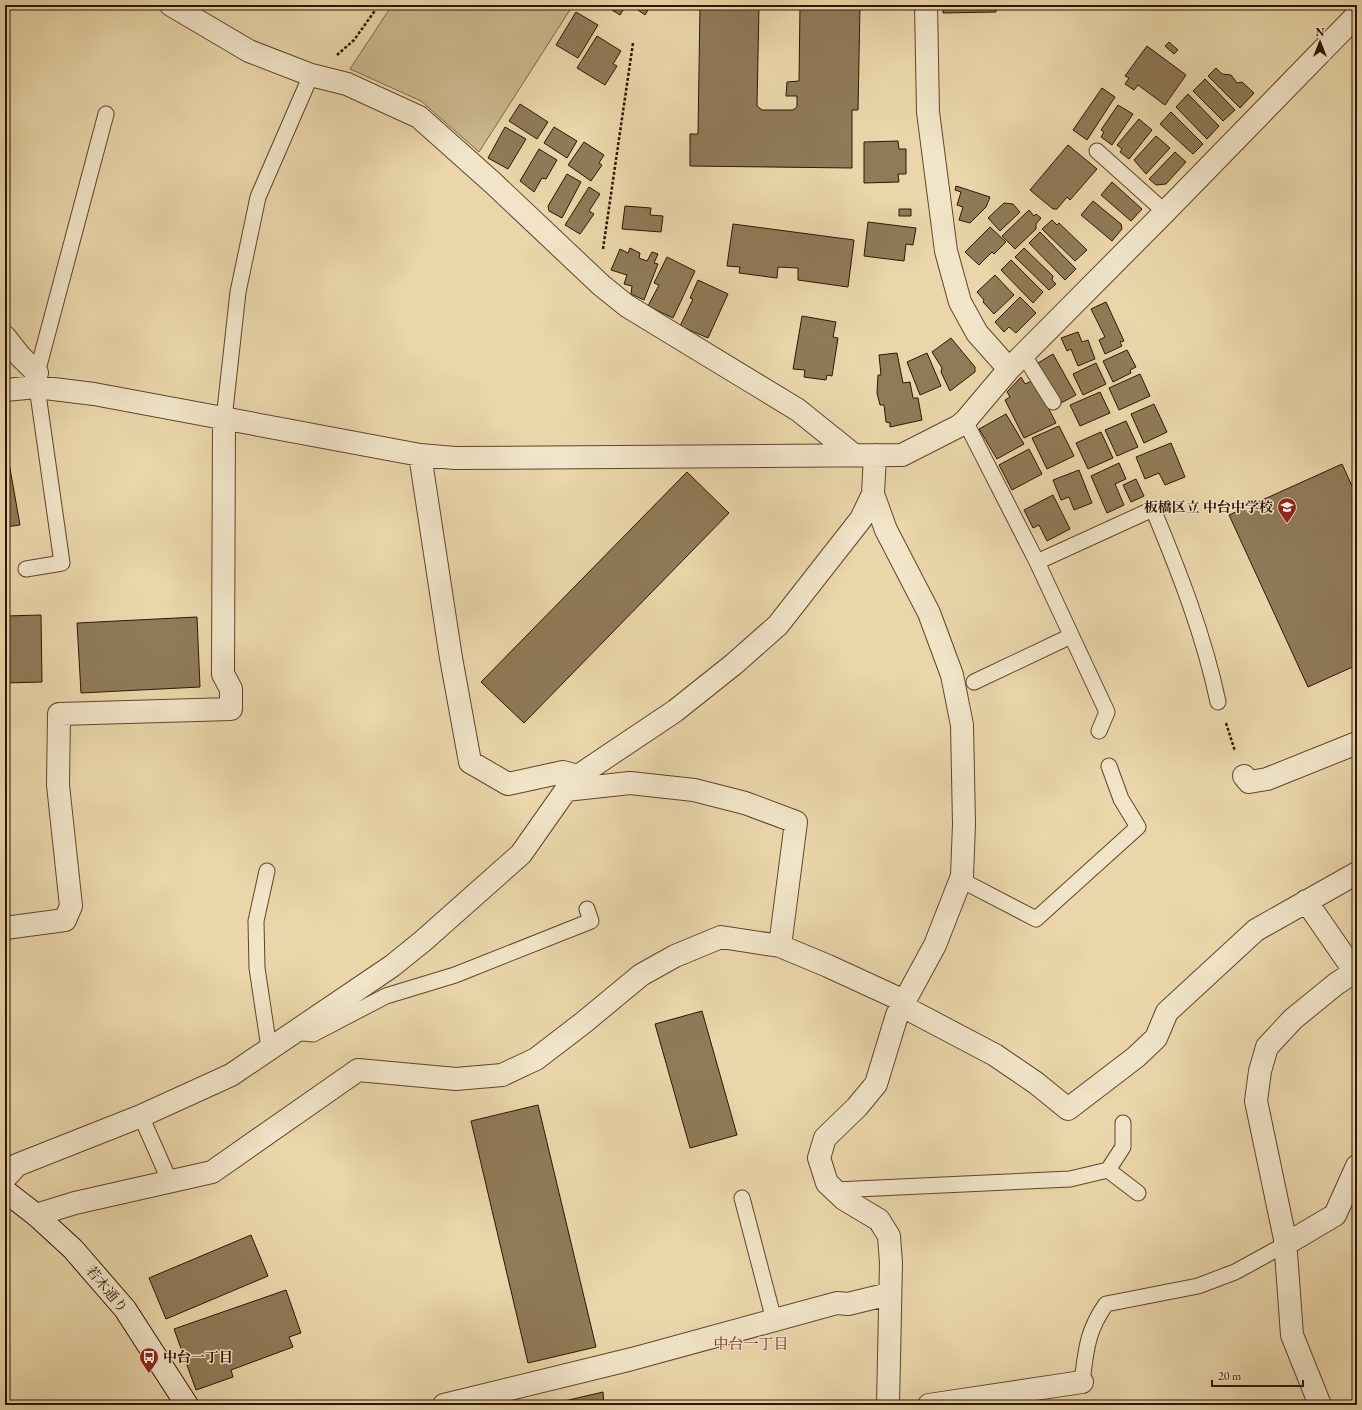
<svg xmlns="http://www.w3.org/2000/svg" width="1362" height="1410" viewBox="0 0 1362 1410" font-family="'EB Garamond','Noto Serif JP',serif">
	<rect width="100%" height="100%" fill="#ead6aa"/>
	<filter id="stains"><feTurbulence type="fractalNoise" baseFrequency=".005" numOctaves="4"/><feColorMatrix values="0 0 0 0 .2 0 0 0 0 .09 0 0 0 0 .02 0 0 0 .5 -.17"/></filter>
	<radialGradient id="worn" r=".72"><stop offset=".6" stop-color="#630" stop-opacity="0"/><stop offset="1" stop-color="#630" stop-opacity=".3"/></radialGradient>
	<path fill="#cab58d" stroke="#7c6646" d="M392,5H573L479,152L421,101L350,69Z"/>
	<path fill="#907a58" stroke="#2e1600" d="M604,5H626L620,15Z
		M631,5H651L645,15Z
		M700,5H759L757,106L762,110H793L797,107V96H786L787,82L799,81L800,5H860L858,110H852V168L690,166V134H698Z
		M943,5H996V12L943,13Z
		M576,12L598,25L578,58L556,45Z
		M597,36L621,51L613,64L617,66L605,85L577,68Z
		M1169,42L1178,50L1174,54L1165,46Z
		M1147,46L1186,75L1165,105L1138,85L1134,90L1125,84L1129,78L1125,76Z
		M1216,68L1222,74L1231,75L1237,83L1242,82L1254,93L1240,108L1208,76Z
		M1205,79L1235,110L1223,121L1193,91Z
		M1102,88L1115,97L1087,140L1073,130Z
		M1188,94L1219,126L1207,139L1176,107Z
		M520,104L548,122L537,139L509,121Z
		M1118,105L1133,114L1112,145L1101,137L1104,132L1101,130Z
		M1171,112L1203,144L1193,154L1160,124Z
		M1139,119L1152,130L1129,159L1120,152L1122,149L1117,145Z
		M505,127L526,139L508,169L488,158Z
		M554,127L577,141L567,158L544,143Z
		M1156,136L1170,148L1146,174L1134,160Z
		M898,141L899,149H906V174H898L899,182L864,183V142Z
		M584,142L604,155L599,163L602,165L591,181L568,165Z
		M1068,145L1097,169L1070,200L1067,197L1057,209H1053L1030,190Z
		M539,149L557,160L546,179L542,178L534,192L520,181Z
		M1175,152L1186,162L1166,184L1156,185L1149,179Z
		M567,174L581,182L562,218L549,211L548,206Z
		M1112,182L1142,209L1131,221L1101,195Z
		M956,186L990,197L986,207L970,223L959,220L963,207L957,205L961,192L955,190Z
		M589,187L600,194L589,211L594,214L580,234L565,225Z
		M1093,201L1121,224L1122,229L1112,241L1081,215Z
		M1004,203L1013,204L1020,212L1000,231L988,218Z
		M625,206L651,208L650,215L663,216L661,232L622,229Z
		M899,209H911V216H899Z
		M1029,210L1034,216L1036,214L1041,218L1036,224V229L1015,249L1002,236Z
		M1052,220L1057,225L1059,223L1087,250L1075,261L1042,229Z
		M868,222L916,228L913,245L906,244L904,261L864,256Z
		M733,224L854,240L848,287L798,280V268L778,267L777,278L739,273L740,267L727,266Z
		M990,227L1006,242L994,254L992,252L979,265L965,252Z
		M1040,232L1076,269L1065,280L1029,243Z
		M630,248L640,253L639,258L647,261L652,252L658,254L654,263L658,264L644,300L631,294L632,286L624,284L627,275L611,270L620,249L628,253Z
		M1024,248L1053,276L1052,280L1056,284L1049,290L1015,257Z
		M667,257L695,271L673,318L648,306L659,285L654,283Z
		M1011,260L1043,292L1033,303L1001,270Z
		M995,275L1014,295L994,314L983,302L984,300L977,292Z
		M698,280L728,294L708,338L680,326L693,299L690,298Z
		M1020,297L1036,313L1016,333L1009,327L1004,332L995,322Z
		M1106,302L1124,341L1120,342L1122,346L1105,354L1099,340L1105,337L1091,309Z
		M802,316L836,322L833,337L838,338L832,376L827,375L826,380L804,377L805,370L793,369Z
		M1078,332L1082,342L1088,340L1095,359L1078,366L1071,349L1067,351L1061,338Z
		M951,338L975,367V372L950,391L941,372L942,368L932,352Z
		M1127,350L1136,367L1130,370L1131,373L1113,382L1103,361Z
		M897,353L903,383L910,382L913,398H918L922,420L890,427V423L886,422L884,405H880L877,393L878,375H881L879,355Z
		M927,353L941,386L920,395L907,362Z
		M1053,354L1076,395L1061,403L1038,363Z
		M1096,363L1106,384L1083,395L1073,374Z
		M1140,374L1150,396L1119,410L1109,388Z
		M1021,377L1025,384L1034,380L1056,423L1024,438L1005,400L1010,397L1007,392Z
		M1100,392L1110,413L1080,426L1070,405Z
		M1154,404L1167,432L1144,443L1131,414Z
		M1006,414L1024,444L997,459L979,429Z
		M1126,421L1138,447L1117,456L1105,430Z
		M1059,426L1074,456L1047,469L1032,438Z
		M1101,432L1113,458L1088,469L1076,443Z
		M1171,443L1185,477L1165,485L1159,473L1145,479L1136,457Z
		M1029,449L1042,474L1012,490L999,465Z
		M9,463L20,525L5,527V464Z
		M1119,463L1126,479L1115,484L1124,505L1107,513L1091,476Z
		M1342,464L1357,497V665L1308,687L1229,515Z
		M1079,470L1092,503L1074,510L1069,497L1061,500L1053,480Z
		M687,472L729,513L524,723L481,682Z
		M1136,479L1144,496L1131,502L1123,485Z
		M1053,495L1070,529L1047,541L1039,525L1033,528L1024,510Z
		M41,615L42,682L5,683V616Z
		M197,617L200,687L81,693L77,623Z
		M702,1011L737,1135L690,1148L655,1024Z
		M538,1105L596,1347L528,1363L471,1121Z
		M251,1235L268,1276L166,1319L149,1278Z
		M286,1290L301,1333L289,1337L293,1347L231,1370L233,1377L196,1390L174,1329Z
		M603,1392L604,1405H547Z"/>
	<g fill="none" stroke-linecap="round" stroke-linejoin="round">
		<g stroke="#5d462a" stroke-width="17">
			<path id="lane" d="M1097,151L1165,212
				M1023,354L1053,402
				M224,419L238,292L258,197L311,75
				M965,421L1037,562L1107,712L1099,731
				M1037,562L1153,509C1179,572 1204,635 1218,702
				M26,569L62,563L37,387V373L106,114
				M974,682L1071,636
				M267,871L256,921L257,968L269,1048
				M961,880L1036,919L1138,827L1121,799L1109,766
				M292,1032L313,1034L386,996L455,975L591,921L587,909
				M141,1116L170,1182
				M1108,1170L1123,1147V1123
				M835,1190L1070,1179L1108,1170L1138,1193
				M742,1198L774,1320
				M1082,1382C1086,1350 1087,1331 1106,1304L1198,1286L1235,1272L1286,1244"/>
		</g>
		<g stroke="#5d462a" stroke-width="24">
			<path id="street" d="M171,5L249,51L311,75L347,84L419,117L493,183L601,285L627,306L798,410L854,455
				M926,5L928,112L946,251L960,302L977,333L1009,369
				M5,337L20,356L37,373
				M5,390L37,387L94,394L420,455L455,458L902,455L959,426L965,421L1009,369L1165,212L1357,15
				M420,455L451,658L470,762L508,784L563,772L578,776
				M873,494L886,530L929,613L952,675L962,725L964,824L962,876L935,945L897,1015L876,1084L857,1107L825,1138L819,1158L827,1183L844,1199L879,1220L889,1236L891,1263L888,1405
				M1244,776L1249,782L1267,779L1357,743
				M566,790L630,783L694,790L745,803L796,822L780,946
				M1306,901L1355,972
				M5,928L65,920L71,906L58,785L59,714L231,709V689L223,674L224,419
				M902,1006L995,1055L1036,1083L1068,1109L1136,1057L1156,1038L1167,1012L1256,930L1357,873
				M5,1178L17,1165L141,1116L231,1075L392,966L423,941L521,854L566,790L578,776L675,711L734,664L778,625L861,519L873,494L875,455
				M36,1215L75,1203L212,1172L358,1070L456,1079L502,1075L536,1059L583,1023L641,975L675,956L721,937L780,946L828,966L904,1001
				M1286,1244L1335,1215L1357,1166
				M444,1405L632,1359L837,1303L848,1304L889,1294
				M929,1405L1082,1382
				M1320,1405L1292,1335L1285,1239L1256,1101L1260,1071L1267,1047L1293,1019L1336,984L1357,970"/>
		</g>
		<g stroke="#2e1600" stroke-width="24">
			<path id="secondary" d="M5,1191L36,1215L73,1249L125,1309L187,1405"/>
		</g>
		<path stroke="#2e1600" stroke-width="2.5" stroke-dasharray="3 2" stroke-linecap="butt" d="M337,55L354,40L379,5
			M603,249L633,43
			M1226,723L1235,751"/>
		<use href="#lane" stroke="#f1e4c8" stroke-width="15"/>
		<use href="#street" stroke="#f1e4c8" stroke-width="22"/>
		<use href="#secondary" stroke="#f1e4c8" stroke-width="22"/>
	</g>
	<defs>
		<g id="school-pin" transform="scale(1)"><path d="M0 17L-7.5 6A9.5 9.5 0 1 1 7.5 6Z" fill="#8f2418" stroke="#f1e4c8"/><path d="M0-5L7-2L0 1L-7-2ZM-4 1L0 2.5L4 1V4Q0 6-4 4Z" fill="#fff"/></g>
		<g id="bus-pin" transform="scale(1)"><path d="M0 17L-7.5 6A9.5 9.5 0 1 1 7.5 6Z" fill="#8f2418" stroke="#f1e4c8"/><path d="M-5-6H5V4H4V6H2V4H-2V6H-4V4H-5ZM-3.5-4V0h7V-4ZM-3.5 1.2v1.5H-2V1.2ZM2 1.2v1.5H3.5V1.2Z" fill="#fff"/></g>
	</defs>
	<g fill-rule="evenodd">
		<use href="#school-pin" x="1287" y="507"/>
		<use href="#bus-pin" x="149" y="1357"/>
	</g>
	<g text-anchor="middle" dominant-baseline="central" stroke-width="3" stroke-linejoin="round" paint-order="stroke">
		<g font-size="14" font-weight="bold" fill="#2e1600" stroke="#f1e4c8" text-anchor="end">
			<text x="1273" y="507">板橋区立 中台中学校</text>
			<text x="163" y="1357" text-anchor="start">中台一丁目</text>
		</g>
		<g font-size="14" fill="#2e1600" stroke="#f1e4c8">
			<text transform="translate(107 1289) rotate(50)">若木通り</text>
		</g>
		<g font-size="15" fill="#7a1f14" stroke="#f1e4c8">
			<text x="751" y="1343">中台一丁目</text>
		</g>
	</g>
	<rect width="1362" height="1410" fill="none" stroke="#ead6aa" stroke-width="20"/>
	<rect x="6" y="6" width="1350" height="1398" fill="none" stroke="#2e1600" stroke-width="2"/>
	<rect x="10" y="10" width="1342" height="1390" fill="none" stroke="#2e1600"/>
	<g transform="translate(1320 42)" stroke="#f1e4c8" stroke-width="3" paint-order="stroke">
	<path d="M0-3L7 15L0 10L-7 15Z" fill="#2e1600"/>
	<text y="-6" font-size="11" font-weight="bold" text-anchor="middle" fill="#2e1600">N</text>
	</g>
	<path d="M1212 1380v6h91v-6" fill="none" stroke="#2e1600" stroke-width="2"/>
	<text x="1218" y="1380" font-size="12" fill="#2e1600" stroke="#f1e4c8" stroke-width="3" paint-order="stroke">20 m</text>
	<rect width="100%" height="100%" filter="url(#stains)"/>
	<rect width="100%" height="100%" fill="url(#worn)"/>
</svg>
